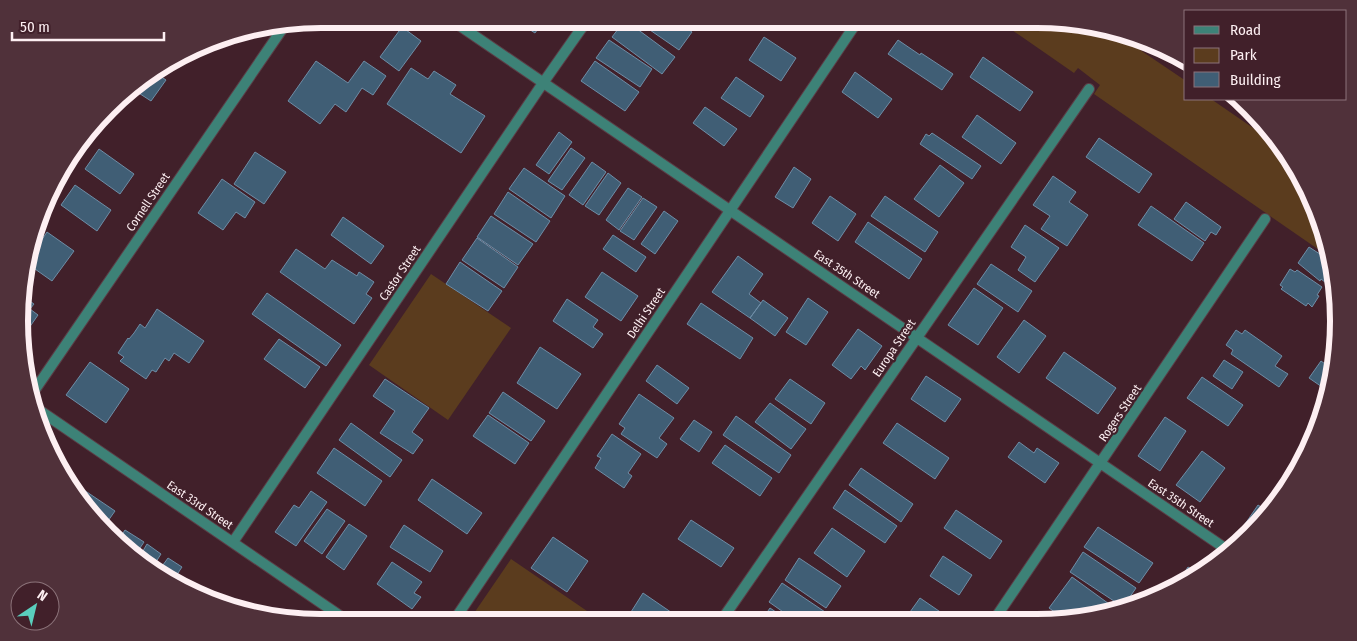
<svg xmlns="http://www.w3.org/2000/svg" width="1357" height="641" viewBox="0 0 1357 641" font-family="'Fira Sans Condensed',sans-serif">
	<rect width="100%" height="100%" fill="#41202a"/>
	<path fill="#5b3c1e" d="M996,19H1037L1118,35L1186,81V99H1211L1272,141L1315,205L1325,254L1094,94L1100,85L1078,68L1074,73Z
		M431,274L511,328L448,420L369,365Z
		M511,559L587,611L580,621L468,622Z"/>
	<path fill="#405e75" stroke="#6e8da6" d="M331,19H355L348,30Z
		M513,19H545L535,33Z
		M634,19H672L692,32L679,50Z
		M797,19H811L806,25Z
		M625,20L675,57L662,74L612,37Z
		M402,27L421,41L399,71L380,57Z
		M764,37L796,58L781,81L749,60Z
		M609,40L652,69L640,87L596,58Z
		M898,40L920,55L921,53L953,74L942,90L888,54Z
		M983,57L1033,92L1020,111L970,77Z
		M316,61L348,83L364,61L386,76L373,95L362,88L346,112L335,104L320,124L288,101Z
		M595,61L639,92L625,111L581,81Z
		M167,65L160,76L166,80L151,101L131,88L137,81Z
		M411,68L428,79L434,71L456,85L450,94L485,116L461,153L387,104Z
		M855,72L892,99L878,118L842,92Z
		M736,77L764,96L750,117L721,98Z
		M705,107L737,129L724,146L693,123Z
		M977,115L1016,143L1001,164L962,137Z
		M559,132L572,142L549,174L536,165Z
		M932,133L981,166L972,179L920,144L926,134L929,136Z
		M1099,138L1152,174L1139,193L1086,157Z
		M571,148L585,158L562,190L548,181Z
		M99,149L134,174L120,194L85,169Z
		M255,152L286,172L264,204L234,184Z
		M592,162L606,172L583,205L569,195Z
		M940,165L964,183L939,217L914,199Z
		M794,167L811,179L793,208L775,197Z
		M524,168L565,196L551,218L509,189Z
		M608,173L621,183L599,215L585,206Z
		M1053,176L1076,192L1069,202L1088,215L1067,246L1041,229L1050,216L1033,205Z
		M222,179L255,202L245,218L236,212L223,230L198,213Z
		M75,185L111,210L97,231L61,205Z
		M628,188L642,197L619,230L606,220Z
		M508,192L550,221L536,242L494,214Z
		M830,196L856,214L838,241L812,223Z
		M885,196L938,232L925,252L871,216Z
		M643,198L657,207L634,240L620,231Z
		M1186,202L1221,227L1216,235L1211,232L1205,241L1174,219Z
		M1151,206L1204,243L1192,261L1138,225Z
		M664,211L678,221L655,254L641,244Z
		M491,216L533,244L518,265L477,237Z
		M343,217L384,246L371,264L331,235Z
		M868,222L922,259L909,279L855,242Z
		M1025,225L1059,248L1035,282L1018,270L1026,257L1011,247Z
		M47,232L74,251L52,281L25,262L31,243L37,247Z
		M613,235L646,257L636,272L603,249Z
		M477,238L518,267L504,288L462,260Z
		M1309,247L1326,258L1330,286L1321,279L1320,281L1298,263Z
		M296,249L325,269L332,260L357,276L359,272L374,282L366,294L372,298L354,324L280,272Z
		M738,256L763,274L749,294L761,303L750,318L712,292Z
		M460,262L502,291L488,311L446,284Z
		M991,264L1032,291L1018,312L977,284Z
		M1290,269L1295,272L1297,270L1322,287L1317,295L1319,296L1312,307L1308,303L1306,306L1281,289L1283,287L1280,285Z
		M602,272L638,296L621,321L585,297Z
		M974,288L1003,308L978,345L948,325Z
		M267,293L341,345L326,366L252,314Z
		M24,297L34,304L30,309L38,315L22,338Z
		M808,298L828,312L806,345L786,332Z
		M567,299L598,320L593,327L603,334L593,348L553,321Z
		M763,300L788,318L775,336L750,318Z
		M701,303L753,338L740,359L687,324Z
		M157,309L204,341L189,363L174,353L169,361L165,358L156,372L152,370L146,379L120,361L124,357L118,353L128,338L129,339L134,333L140,324L145,328Z
		M1024,320L1046,336L1019,373L997,357Z
		M858,329L882,346L865,370L861,366L851,379L832,365Z
		M1236,330L1242,334L1245,330L1282,356L1275,366L1288,374L1279,387L1231,354L1233,350L1226,345Z
		M279,339L320,367L305,388L264,359Z
		M540,347L581,374L557,409L517,383Z
		M1064,352L1116,388L1098,414L1046,378Z
		M1224,360L1243,372L1232,389L1213,376Z
		M1321,361L1328,366L1330,364L1325,389L1309,378Z
		M90,362L129,389L106,423L66,395Z
		M657,365L689,388L677,404L646,381Z
		M926,376L961,399L945,422L911,399Z
		M1202,377L1243,405L1228,426L1187,398Z
		M385,379L429,408L412,432L423,440L413,454L380,433L395,411L373,396Z
		M790,379L825,403L811,424L775,399Z
		M503,392L545,421L531,441L489,413Z
		M639,394L674,418L659,438L667,444L657,458L621,434L625,428L619,424Z
		M770,403L806,429L791,449L755,422Z
		M488,415L529,443L515,464L473,436Z
		M736,416L791,455L779,473L723,435Z
		M1165,417L1186,431L1160,471L1138,456Z
		M694,420L712,432L699,452L680,439Z
		M351,423L402,460L390,477L339,440Z
		M897,423L949,458L935,479L883,443Z
		M612,434L641,454L628,473L632,476L624,488L595,468L601,458L597,456Z
		M1019,442L1034,453L1037,448L1059,463L1045,483L1008,457Z
		M725,445L772,478L760,496L712,463Z
		M334,448L382,481L365,506L317,473Z
		M1202,451L1225,468L1200,502L1176,485Z
		M861,468L913,504L901,522L849,485Z
		M432,479L482,513L467,534L418,500Z
		M78,486L115,511L103,528L75,490Z
		M845,490L897,526L885,543L833,508Z
		M311,491L327,502L296,546L275,532L294,505L299,508Z
		M1258,505L1269,512L1246,534L1241,530Z
		M327,509L345,521L322,554L304,541Z
		M956,510L1002,541L990,559L944,528Z
		M691,520L734,548L721,567L678,539Z
		M349,524L367,536L344,570L326,557Z
		M404,525L443,551L430,572L390,547Z
		M1098,527L1153,563L1139,583L1084,547Z
		M832,528L865,551L847,577L814,553Z
		M125,530L144,542L136,554L118,541Z
		M553,537L588,561L567,592L531,568Z
		M147,544L161,554L154,565L140,556Z
		M1083,552L1136,588L1123,607L1070,572Z
		M943,556L972,575L959,595L930,576Z
		M168,558L182,567L174,579L160,569Z
		M799,558L841,586L826,608L785,580Z
		M392,562L422,582L414,593L421,597L412,609L377,584Z
		M1188,567L1197,573L1160,595L1170,580L1177,584Z
		M1072,577L1116,609L1076,620H1066L1049,608Z
		M782,583L834,618L833,620L796,621L769,602Z
		M643,593L681,619L679,621H644L631,612Z
		M920,598L952,620L905,619Z
		M770,608L789,621H761Z"/>
	<g fill="none" stroke-linecap="round" stroke-linejoin="round">
		<g stroke="#5b3d46" stroke-width="12">
			<path id="street" d="M450,19L1229,551
				M32,394L285,25
				M36,408L349,622
				M233,542L543,83L588,19
				M994,620L1265,219
				M721,621L1089,89
				M453,622L859,19"/>
		</g>
		<use href="#street" stroke="#3d8277" stroke-width="10"/>
	</g>
	<g text-anchor="middle" dominant-baseline="central" stroke-width="4.5" stroke-linejoin="round" paint-order="stroke">
		<g font-size="12" fill="#fdeff2" stroke="#41202a">
			<text transform="translate(148 202) rotate(-56)">Cornell Street</text>
			<text transform="translate(400 273) rotate(-56)">Castor Street</text>
			<text transform="translate(847 274) rotate(34)">East 35th Street</text>
			<text transform="translate(646 313) rotate(-56)">Delhi Street</text>
			<text transform="translate(894 348) rotate(-56)">Europa Street</text>
			<text transform="translate(1120 413) rotate(-56)">Rogers Street</text>
			<text transform="translate(1181 503) rotate(34)">East 35th Street</text>
			<text transform="translate(200 505) rotate(34)">East 33rd Street</text>
		</g>
	</g>
	<path d="M0 0H1357V641H0ZM321 28H1037A293 293 0 0 1 1330 321V321A293 293 0 0 1 1037 614H321A293 293 0 0 1 28 321V321A293 293 0 0 1 321 28Z" fill="#50313a" fill-rule="evenodd"/>
	<path fill="none" stroke="#fdeff2" stroke-width="6" d="M321 28H1037A293 293 0 0 1 1330 321V321A293 293 0 0 1 1037 614H321A293 293 0 0 1 28 321V321A293 293 0 0 1 321 28Z"/>
	<rect x="1184" y="10" width="162" height="90" fill="#41202a" stroke="#8c737a"/>
	<rect x="1194" y="26" width="25" height="8" fill="#3d8277" stroke="#8c737a"/>
	<text x="1230" y="35" font-size="15" fill="#fdeff2">Road</text>
	<rect x="1194" y="48" width="25" height="15" fill="#5b3c1e" stroke="#8c737a"/>
	<text x="1230" y="60" font-size="15" fill="#fdeff2">Park</text>
	<rect x="1194" y="72" width="25" height="15" fill="#405e75" stroke="#8c737a"/>
	<text x="1230" y="85" font-size="15" fill="#fdeff2">Building</text>
	<g transform="translate(35 606) rotate(35)"><circle r="24" fill="#41202a" stroke="#8c737a"/>
	<path d="M0-4L9 19L0 12L-9 19Z" fill="#5acebd"/>
	<text y="-8" font-size="14" font-weight="bold" text-anchor="middle" fill="#fdeff2">N</text>
	</g>
	<path d="M12 32v8h152v-8" fill="none" stroke="#fdeff2" stroke-width="2.5"/>
	<text x="20" y="32" font-size="15" fill="#fdeff2" stroke="#41202a" stroke-width="4" paint-order="stroke">50 m</text>
</svg>
